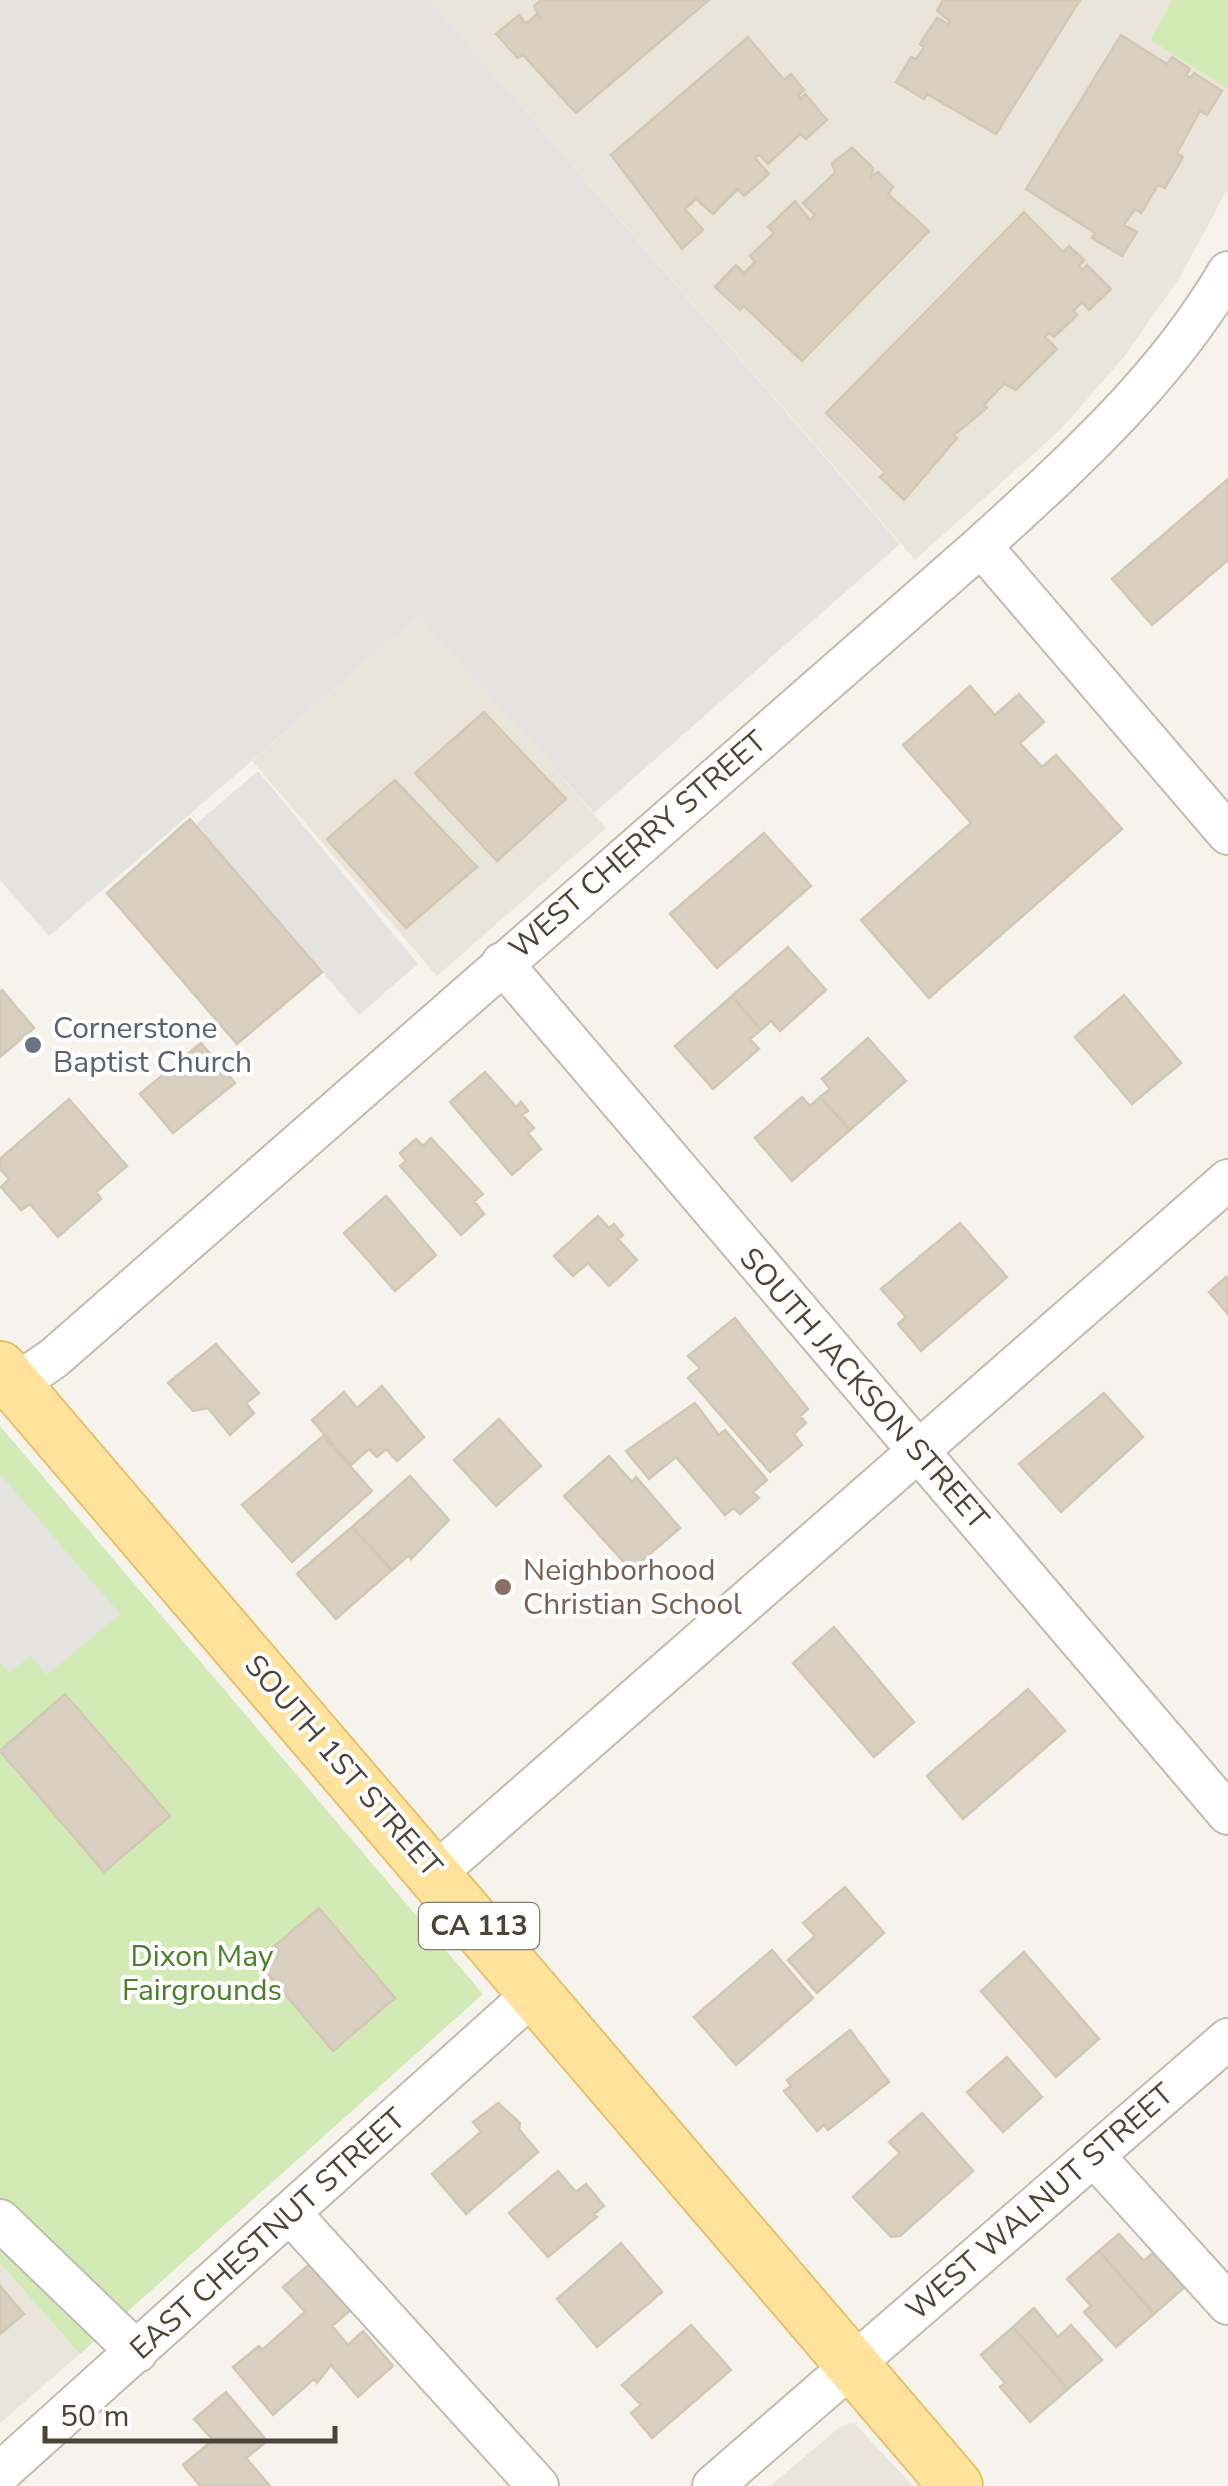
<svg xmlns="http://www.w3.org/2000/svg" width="1228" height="2486" viewBox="0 0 1228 2486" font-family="'Nunito Sans',sans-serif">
	<rect width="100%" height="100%" fill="#f6f3ec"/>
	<path fill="#eae5da" d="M430,0H1172L1150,40L1228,89V188L1180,277L1124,357L1059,431L915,560Z
		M420,615L606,828L437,976L252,761Z
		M0,2263L80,2354L0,2423Z
		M854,2423L913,2486H770L841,2426Z"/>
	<path fill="#d2eab5" d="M1172,0H1228V89L1150,40Z
		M0,1426L483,1994L80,2354L0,2263Z"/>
	<path fill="#e5e3e0" d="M0,0H430L900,544L594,813L419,616L49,936L0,880Z
		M258,771L418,964L359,1015L196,824Z
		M0,1474L120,1614L47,1675L31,1656L9,1673L0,1662Z"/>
	<path fill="#d8cfc1" stroke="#d3c7b4" stroke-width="2.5" d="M541,0H709L576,113L523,55L518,58L496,34L519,15L526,24L537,14L541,20L534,6Z
		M943,0H1080L996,134L927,94L924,99L896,82L911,57L916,59L924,47L920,44L937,18L948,24L950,21L937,11Z
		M1121,35L1167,64L1172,57L1190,69L1186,75L1191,78L1194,73L1222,91L1207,115L1200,111L1194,122L1177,153L1183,157L1165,188L1158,185L1141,213L1135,209L1124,225L1137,232L1122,256L1092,238L1095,233L1026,189Z
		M748,37L784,80L791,74L804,90L798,95L801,99L805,94L827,120L806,139L800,134L768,164L759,154L755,158L769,174L744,196L738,189L713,214L696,199L685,209L703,230L682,249L611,155Z
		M852,148L873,168L871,177L878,172L893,187L888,194L929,231L802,361L744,306L740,310L715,287L736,265L744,273L755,262L750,256L774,233L768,227L795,201L810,220L815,215L803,203L835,173L832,163Z
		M1024,212L1063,252L1069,246L1084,260L1079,266L1082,270L1087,265L1111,289L1089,310L1082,302L1073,311L1077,315L1054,337L1049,333L1045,337L1057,349L1016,390L1004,384L984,405L987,408L954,435L957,438L904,500L880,477L885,472L826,413Z
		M1228,479V560L1152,625L1112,579Z
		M970,686L995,715L1019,694L1044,722L1020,743L1042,767L1056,755L1122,829L929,998L861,920L971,823L903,745Z
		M484,712L566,799L497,861L415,773Z
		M395,780L477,867L406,928L327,839Z
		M190,819L322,972L237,1044L107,893Z
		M764,833L811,886L717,968L670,914Z
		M788,947L826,990L780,1031L771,1021L761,1030L732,996Z
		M2,990L34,1028L0,1057V992Z
		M1124,995L1181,1063L1132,1104L1075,1037Z
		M732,996L761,1030L750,1039L759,1049L713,1089L675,1046Z
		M868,1038L906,1081L850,1130L820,1097L830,1089L822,1079Z
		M201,1043L235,1083L173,1133L140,1094Z
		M485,1072L516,1107L521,1102L528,1111L522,1115L534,1128L528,1133L541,1149L512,1175L450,1102Z
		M802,1097L810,1106L820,1097L850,1130L792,1181L755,1138Z
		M69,1099L127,1166L96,1192L101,1199L58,1237L30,1204L21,1210L1,1187L9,1179L0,1169V1159Z
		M431,1138L483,1194L474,1201L484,1214L461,1235L400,1166L406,1161L400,1153L416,1139L423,1146Z
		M386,1196L436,1255L395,1291L344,1233Z
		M598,1216L609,1228L614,1224L623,1235L618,1239L637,1260L609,1286L588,1263L573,1276L554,1256Z
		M960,1223L1007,1277L921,1351L898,1324L906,1317L881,1289Z
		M1226,1277L1228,1279V1314L1209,1292Z
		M735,1318L808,1409L800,1416L806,1423L794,1434L802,1445L770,1472L688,1378L700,1368L688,1356Z
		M216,1344L259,1393L246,1403L254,1413L230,1435L208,1408L193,1411L168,1383Z
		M382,1386L424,1437L397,1461L386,1449L377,1457L369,1449L351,1465L312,1420L344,1392L357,1408Z
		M1104,1393L1143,1437L1061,1512L1019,1464Z
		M695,1403L719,1435L725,1430L767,1480L753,1492L759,1498L740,1514L734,1508L725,1515L676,1457L649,1479L626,1451Z
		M499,1419L541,1466L496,1506L454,1460Z
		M323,1436L372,1491L292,1562L242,1505Z
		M609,1456L632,1482L636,1477L680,1528L631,1570L564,1496Z
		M410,1476L449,1520L411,1559L409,1555L392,1570L352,1527Z
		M352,1527L392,1570L336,1619L297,1574Z
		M834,1627L914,1722L874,1757L793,1663Z
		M1028,1689L1065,1731L963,1819L927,1776Z
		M65,1694L170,1816L104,1872L0,1751Z
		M845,1887L884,1933L817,1993L788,1960L815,1936L803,1923Z
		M319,1908L395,1998L333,2051L257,1961Z
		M772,1950L813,1998L736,2065L694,2017Z
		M1024,1952L1099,2039L1056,2077L981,1991Z
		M850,2030L889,2082L828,2130L824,2125L817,2131L784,2091L791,2086L787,2080Z
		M1007,2057L1042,2097L1003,2132L967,2092Z
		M498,2103L520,2123L519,2129L538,2152L466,2214L432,2174L481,2132L473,2122Z
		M922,2113L973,2171L900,2236L891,2237L853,2197L900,2153L889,2142Z
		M558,2171L576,2192L586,2184L604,2206L594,2214L597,2217L548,2257L509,2213Z
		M1119,2234L1144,2261L1156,2250L1187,2285L1154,2314L1099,2251Z
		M621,2243L662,2292L597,2347L557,2299Z
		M1099,2251L1154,2314L1116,2347L1084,2312L1091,2306L1067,2279Z
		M313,2261L353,2308L332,2326L348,2345L363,2331L393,2366L358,2397L331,2365L317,2383L314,2379L273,2415L233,2367L259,2346L262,2350L305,2312L283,2287Z
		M0,2286L24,2314L0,2334Z
		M1034,2308L1058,2337L1071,2325L1102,2360L1068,2389L1013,2327Z
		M691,2325L731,2370L652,2438L631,2413L641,2405L622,2385Z
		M1013,2327L1068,2389L1030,2422L1000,2387L1005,2383L981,2355Z
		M226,2392L267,2441L246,2458L270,2486H200L183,2465L213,2440L194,2419Z"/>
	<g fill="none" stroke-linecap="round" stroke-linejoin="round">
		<g stroke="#c2bbae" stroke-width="44">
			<path id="minor" d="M981,546L1228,834
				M502,963L1228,1814
				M15,1385L54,1358L981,546C1072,463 1165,380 1228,272
				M436,1873L1228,1180
				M1094,2156L1228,2304
				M290,2213L538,2486
				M0,2220L137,2352
				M0,2473L534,1993
				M713,2486L1228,2039"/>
		</g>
		<g stroke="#e6c16a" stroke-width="56">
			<path id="major" d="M0,1368L956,2486"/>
		</g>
		<use href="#minor" stroke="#fff" stroke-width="40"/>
		<use href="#major" stroke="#ffe39c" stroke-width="52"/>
	</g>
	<circle fill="#6b7280" stroke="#fff" stroke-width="4" cx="33" cy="1045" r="10"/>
	<circle fill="#8d6e63" stroke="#fff" stroke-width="4" cx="503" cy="1587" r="10"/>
	<g text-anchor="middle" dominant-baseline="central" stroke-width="8" stroke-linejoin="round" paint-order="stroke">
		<rect fill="#fff" stroke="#817c74" stroke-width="2.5" x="419" y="1903" width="120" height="46" rx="8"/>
		<g font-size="28" font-weight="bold" fill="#4b4439">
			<text x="479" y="1926">CA 113</text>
		</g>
		<g font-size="30" fill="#4b4439" stroke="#fff">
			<text transform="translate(638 845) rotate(-41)">WEST CHERRY STREET</text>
			<text transform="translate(864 1389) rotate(49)">SOUTH JACKSON STREET</text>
			<text transform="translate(343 1766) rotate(49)">SOUTH 1ST STREET</text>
			<text transform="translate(1040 2202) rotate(-41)">WEST WALNUT STREET</text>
			<text transform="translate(268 2234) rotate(-42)">EAST CHESTNUT STREET</text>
		</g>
		<g font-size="30" fill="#5b616d" stroke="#fff" text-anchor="start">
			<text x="53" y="1028">Cornerstone<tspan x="53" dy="34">Baptist Church</tspan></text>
		</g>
		<g font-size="30" fill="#785e54" stroke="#fff" text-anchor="start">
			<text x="523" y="1570">Neighborhood<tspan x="523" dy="34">Christian School</tspan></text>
		</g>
		<g font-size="30" fill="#4a7f2a" stroke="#fff">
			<text x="202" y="1956">Dixon May<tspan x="202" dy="34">Fairgrounds</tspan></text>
		</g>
	</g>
	<path d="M45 2426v15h290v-15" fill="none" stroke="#4b4439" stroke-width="5"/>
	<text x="60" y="2426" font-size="30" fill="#4b4439" stroke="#ffffff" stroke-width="8" paint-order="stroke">50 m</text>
</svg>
